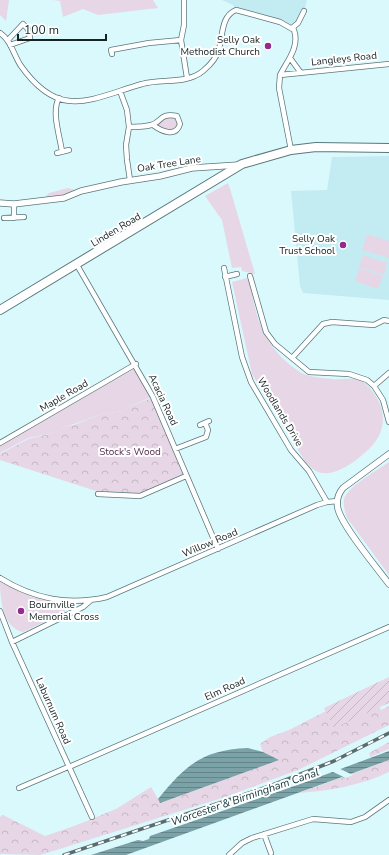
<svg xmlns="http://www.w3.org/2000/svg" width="389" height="855" viewBox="0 0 389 855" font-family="'Nunito Sans',sans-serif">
	<defs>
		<pattern id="forest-crowns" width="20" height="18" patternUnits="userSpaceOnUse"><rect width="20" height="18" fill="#e7d6e5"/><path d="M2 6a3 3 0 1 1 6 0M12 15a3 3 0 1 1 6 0" fill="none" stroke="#c5b7c4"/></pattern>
		<pattern id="garden-furrows" width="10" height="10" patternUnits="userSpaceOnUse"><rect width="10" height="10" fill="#e7d6e5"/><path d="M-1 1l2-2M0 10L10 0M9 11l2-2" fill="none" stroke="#c5b7c4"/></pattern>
		<pattern id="water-rules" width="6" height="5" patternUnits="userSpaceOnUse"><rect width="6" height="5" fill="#7aa2a7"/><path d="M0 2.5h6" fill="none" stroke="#638488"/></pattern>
	</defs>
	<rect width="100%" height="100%" fill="#daf9fd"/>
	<path fill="#c3ecf2" d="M222,0H307L304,11L292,28L236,10L233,5Z
		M389,156V300L303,293L300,286L291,191L327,190L332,157Z"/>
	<path fill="#e7d6e5" d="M0,0H9L6,21L0,15Z
		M53,0H153L158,8L98,15L83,9L63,17L60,1Z
		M175,116L179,122L175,131H168L156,125L165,118Z
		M228,183L231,192L255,274L242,271L241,267L232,268L222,220L205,196Z
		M68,188L79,191L46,201V196L49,193Z
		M367,234L389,241V258L362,250Z
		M363,255L387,263L384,275L359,267Z
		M359,268L383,276L378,289L355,281Z
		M247,278L250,282C256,321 265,349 300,372C307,377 323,378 332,379C340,380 351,377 359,380C365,382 369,387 373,392C386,409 387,430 371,447C359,459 334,480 316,471C312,469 309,465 306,463L252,374L232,282Z
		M136,368L152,397L127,407L124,411L102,414L74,424L66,426L53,433L28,438L0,453V443Z
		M389,462V575L347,518C345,512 343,505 344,499C348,486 378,470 389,462Z
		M0,582L31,597L62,604L65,608V612L23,632C3,628 0,599 0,582Z"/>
	<path fill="url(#forest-crowns)" d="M152,398L183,475L140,494L99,492L0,460V454L28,439L53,433L66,426L74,425L102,414L124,411L127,407Z
		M369,689L381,710L389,706V725L298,770L225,797L47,853L40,855L0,854V817L3,815L45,836L77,825L116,809L151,787L160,802L278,760L263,752L260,744L270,737L289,730Z
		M389,742V749L370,757L369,753Z
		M389,760V772C363,785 328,791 299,793Z"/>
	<path fill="url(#garden-furrows)" d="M389,677V703L334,728L324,708Z"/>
	<path fill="url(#water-rules)" d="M248,748L263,752L279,760L160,803L158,799C186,765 202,750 248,748Z
		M389,751V760L126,855H91L138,840L143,841L149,839L150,836L300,784Z"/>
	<path fill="#daf9fd" d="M338,768L353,775L346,778L331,771Z"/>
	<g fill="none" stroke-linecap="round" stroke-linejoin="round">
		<g stroke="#5b777b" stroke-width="6">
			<path id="minor" d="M184,0V25L181,40L187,78
				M292,28L298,23L304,11
				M0,33C11,40 14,56 21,66C60,121 90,99 142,84C161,78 186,85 203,71C209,66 217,57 219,49C223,35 221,16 236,10L280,22L294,30C300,47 287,61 280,75
				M8,40L23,24L28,29L30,38L10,45
				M112,54L111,50L149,43L181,40
				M290,58L301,73
				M120,91L127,110L129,127L126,145L127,160L130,180
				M59,98C51,112 60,136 62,152
				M129,127C136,127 144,127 151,125C161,123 160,112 177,116L180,124C176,138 161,131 153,125
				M291,150L279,88L280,75L389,64
				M57,153L69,150
				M4,218L24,217
				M14,218V204
				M77,265L153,397L218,549
				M224,268L242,357L251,382L291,450L309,471L327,502
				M250,276L266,332L275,344L309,372L349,374L367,380L374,386L383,400L389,422
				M225,277L237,274
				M292,358L323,324L332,322L374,325L384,320L389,321
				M374,386L389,373
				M200,425L209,421
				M0,443L136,364
				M175,449L206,437L208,430L205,423
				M98,494L140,496L186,476
				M0,578C34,599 68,606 107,597L317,505L327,502L338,501
				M0,611L12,642L92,817
				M12,642L83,607L90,601
				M69,767L389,627
				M19,788L68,767
				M264,834L271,853
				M229,855L242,843L252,838L313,819L351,822L365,817L389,800"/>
		</g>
		<g stroke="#5b777b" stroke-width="7">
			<path id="tertiary" d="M0,203L14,204L64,198L81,191L121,182L160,176L192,168L238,165
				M389,454L343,488C338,494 336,501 338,509C342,526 377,568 389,584"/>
		</g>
		<g stroke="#5b777b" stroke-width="10">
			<path id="trunk" d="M0,310L242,164L291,150L316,147L389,148"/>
		</g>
		<use href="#minor" stroke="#fff" stroke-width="4.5"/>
		<use href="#tertiary" stroke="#fff" stroke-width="5.5"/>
		<use href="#trunk" stroke="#fff" stroke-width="8"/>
		<g stroke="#5a6c6e" stroke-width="3.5">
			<path id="rail" d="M64,855L270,786L334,761L389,733"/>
		</g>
		<use href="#rail" stroke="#fff" stroke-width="2" stroke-dasharray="6" stroke-linecap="butt"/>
	</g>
	<g fill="#922a8f" stroke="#fff" stroke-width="1.5">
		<circle cx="268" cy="46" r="4"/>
		<circle cx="343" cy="245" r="4"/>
		<circle cx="21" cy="611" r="4"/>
	</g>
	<g text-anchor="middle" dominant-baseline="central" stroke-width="4" stroke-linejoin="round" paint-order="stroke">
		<g font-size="10" fill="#162223" stroke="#fff" text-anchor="end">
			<text x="260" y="40">Selly Oak<tspan x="260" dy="12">Methodist Church</tspan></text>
			<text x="335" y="239">Selly Oak<tspan x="335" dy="12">Trust School</tspan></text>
			<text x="29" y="605" text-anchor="start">Bournville<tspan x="29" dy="12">Memorial Cross</tspan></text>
		</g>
		<g font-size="10" fill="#162223" stroke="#fff">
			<text transform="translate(344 59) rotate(-6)">Langleys Road</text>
			<text transform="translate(169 164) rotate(-9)">Oak Tree Lane</text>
			<text transform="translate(116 230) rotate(-31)">Linden Road</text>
			<text transform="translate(64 396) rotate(-30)">Maple Road</text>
			<text transform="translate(163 400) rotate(65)">Acacia Road</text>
			<text transform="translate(280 412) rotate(59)">Woodlands Drive</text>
			<text transform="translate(210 543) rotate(-23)">Willow Road</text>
			<text transform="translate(225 689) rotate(-24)">Elm Road</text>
			<text transform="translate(53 711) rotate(66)">Laburnum Road</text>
		</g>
		<g font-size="10" fill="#583355" stroke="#fff">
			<text x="130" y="452">Stock's Wood</text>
		</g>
		<g font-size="11" font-style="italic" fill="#0b3439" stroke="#fff">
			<text transform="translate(245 797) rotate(-19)">Worcester &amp; Birmingham Canal</text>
		</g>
	</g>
	<path d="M18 34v6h88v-6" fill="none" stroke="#162223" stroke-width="2"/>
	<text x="24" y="34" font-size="12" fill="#162223" stroke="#ffffff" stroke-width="3" paint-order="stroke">100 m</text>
</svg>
